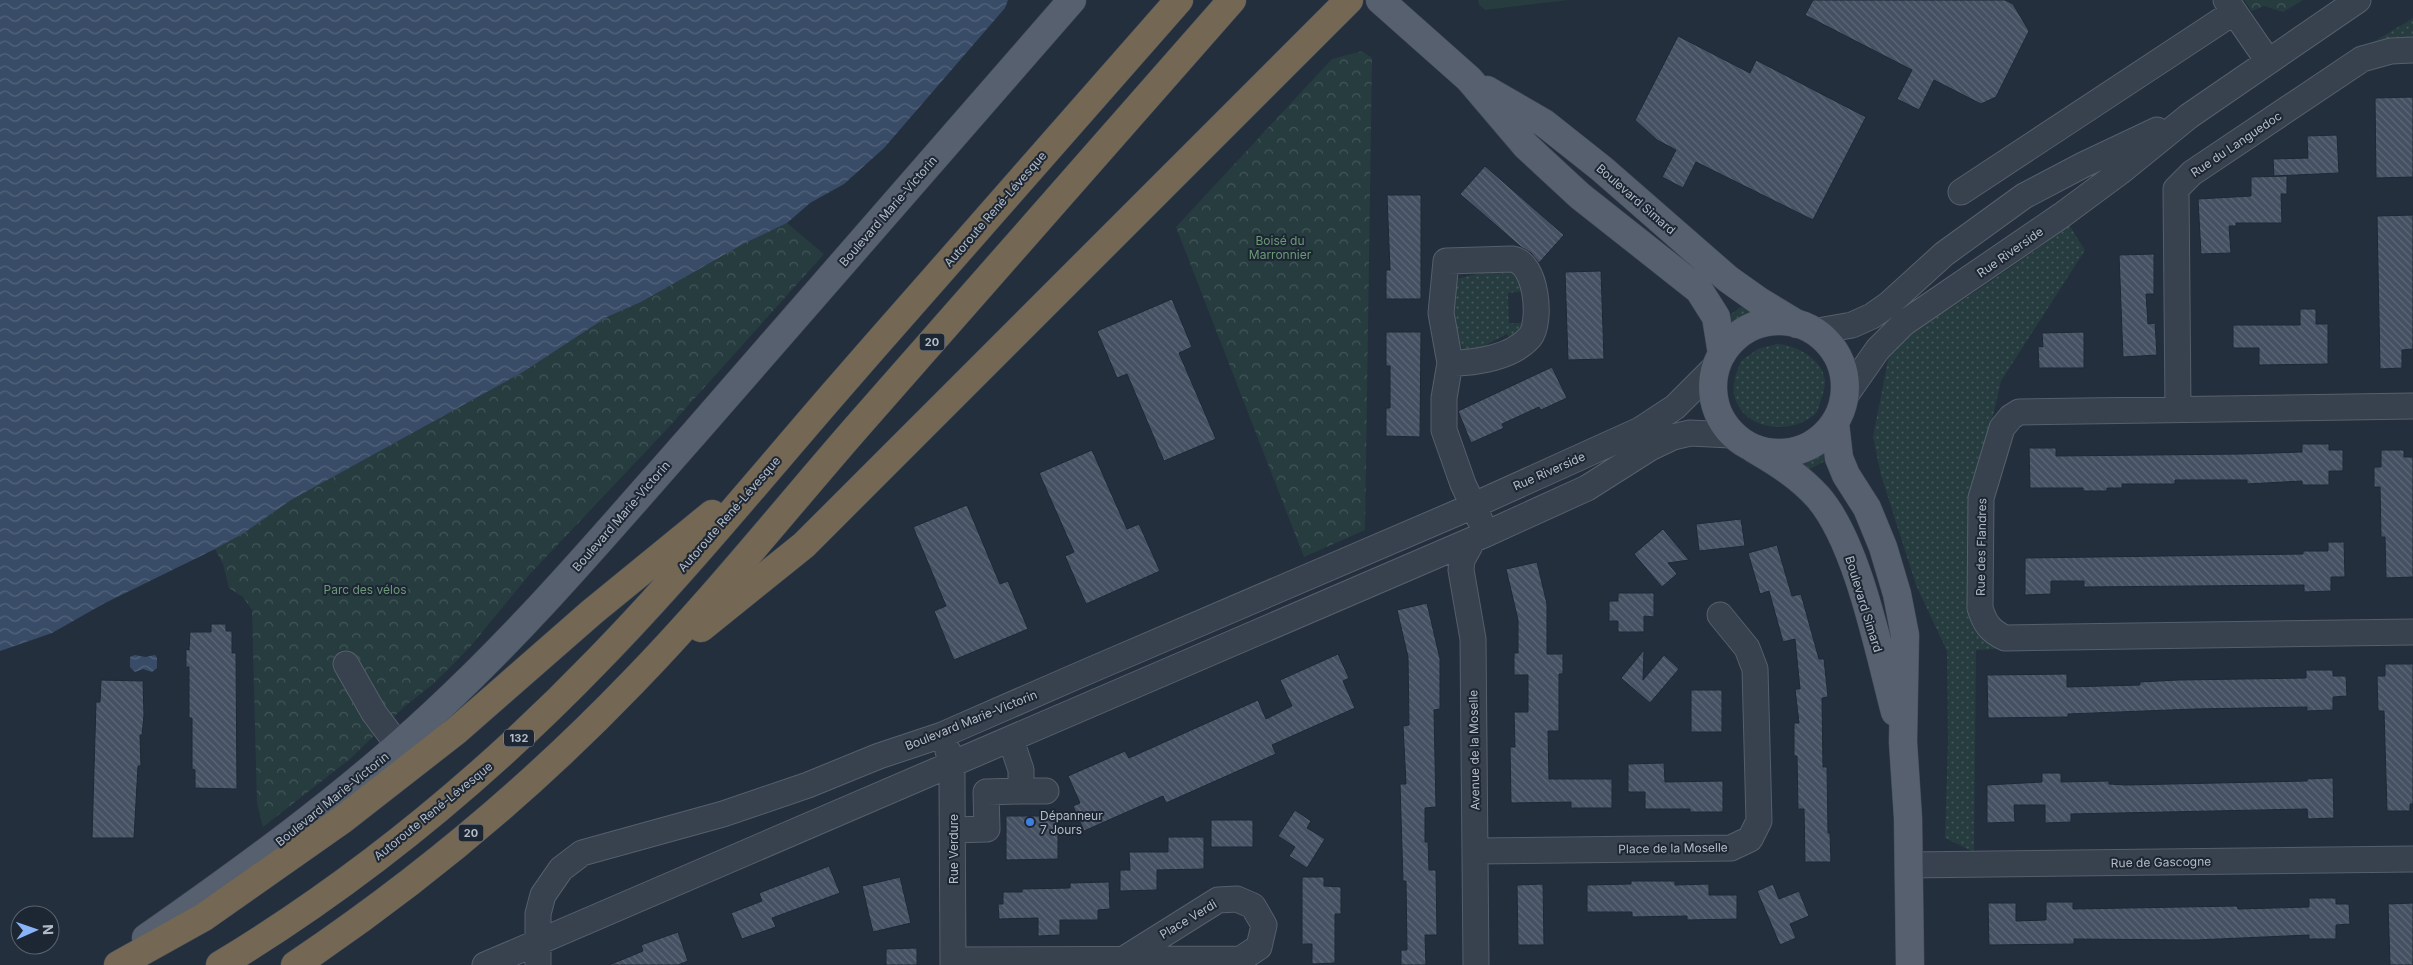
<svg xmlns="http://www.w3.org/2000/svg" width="2413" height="965" viewBox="0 0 2413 965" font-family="Inter,sans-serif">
	<defs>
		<pattern id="grass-dots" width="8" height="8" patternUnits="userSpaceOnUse" patternTransform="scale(1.25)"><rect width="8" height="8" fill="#263c3f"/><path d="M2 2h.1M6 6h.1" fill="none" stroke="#435659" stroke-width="1.8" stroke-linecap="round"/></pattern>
		<pattern id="forest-crowns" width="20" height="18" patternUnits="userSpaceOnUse" patternTransform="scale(1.25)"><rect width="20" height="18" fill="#263c3f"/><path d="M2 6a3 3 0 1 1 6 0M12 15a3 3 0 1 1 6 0" fill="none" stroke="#435659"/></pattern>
		<pattern id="water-waves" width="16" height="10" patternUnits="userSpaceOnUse" patternTransform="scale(1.25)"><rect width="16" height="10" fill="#394c67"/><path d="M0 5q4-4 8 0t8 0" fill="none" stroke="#53647b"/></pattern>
		<pattern id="building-back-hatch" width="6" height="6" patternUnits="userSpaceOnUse" patternTransform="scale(1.25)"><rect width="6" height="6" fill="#455162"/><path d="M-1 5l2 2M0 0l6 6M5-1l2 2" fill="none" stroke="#5d6877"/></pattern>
	</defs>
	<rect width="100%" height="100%" fill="#242f3e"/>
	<path fill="url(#grass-dots)" d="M2413,18V42L2372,43Z
		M2069,225L2085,250L2001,381L1993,416L1969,492L1970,616C1974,634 1983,642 1999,649L1976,650L1974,852L1945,838L1948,741L1947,651L1916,585L1881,475L1873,437L1889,355C1909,332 1937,317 1963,300C1999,276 2035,251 2069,225Z
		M1515,270L1525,291L1508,293L1509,323H1527L1511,340L1507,334L1482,347L1483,352L1464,351L1452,321L1453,280L1488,271Z
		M1742,306L1754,314L1753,316L1733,328L1730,315Z
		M1777,344C1796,345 1823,359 1825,381C1825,390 1820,403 1817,412C1794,436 1743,432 1734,395C1732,384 1737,370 1741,361L1758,349Z
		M1823,445L1827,460L1810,469L1797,460L1799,457L1813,452Z"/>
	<path fill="url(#forest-crowns)" d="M2244,0H2303L2283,12L2264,6L2252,11Z
		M1362,51L1372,58L1365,530L1304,557L1176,227L1332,59Z
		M787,223L824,254L667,429L529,575L470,647L434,683L404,707L351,758L263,827L257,803L252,610L243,597L229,588L223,564L215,549L244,533L291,500L523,372L607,317L641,302L745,243Z"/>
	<path fill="#263c3f" d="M1478,0H1569L1485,10L1479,5Z"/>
	<path fill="url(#water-waves)" d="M0,0H1008L1005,8L884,148L844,184L810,203L787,223L745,243L641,302L607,317L523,372L291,500L244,533L215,549L103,604L52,633L0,651Z
		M135,655L145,657L155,655L157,658V668L152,672L143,669L135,672L130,667V657Z"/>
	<path fill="url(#building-back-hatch)" stroke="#1f2835" d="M1813,0H2005L2013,4L2029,31L1996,97L1981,104L1934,80L1919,110L1897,99L1912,70L1805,15Z
		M1678,36L1750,73L1756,60L1866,117L1813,220L1696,162L1683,188L1662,177L1676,150L1657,140L1635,120Z
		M2413,97V177L2376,178L2375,98Z
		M2337,135L2339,173L2274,176L2273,159L2308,158L2307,136Z
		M1485,166L1564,235L1539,263L1531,253L1521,247L1460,194Z
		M2287,176V194H2281L2282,223H2236V226H2229L2231,253L2201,254L2198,199L2251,196V177Z
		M1387,195H1421V299H1386V270H1390Z
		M2413,215V349L2402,350V368L2380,369L2377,216Z
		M2154,254V294H2146L2148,324L2155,323L2157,355L2123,357L2119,255Z
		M1601,271L1604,359L1568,360L1565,272Z
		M1172,299L1192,347L1179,353L1216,439L1164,461L1127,374L1117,378L1097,331Z
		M2300,309H2316V324H2328V364L2259,365V348H2233V325H2300Z
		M1386,332H1421L1420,437L1386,436V408H1390V366H1386Z
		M2084,332V368H2039L2038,346L2043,347L2042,333Z
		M1552,367L1567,398L1541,410L1539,407L1502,424L1504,428L1471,443L1458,411Z
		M2302,444H2329V450H2343V471H2329V485H2302V481L2247,484V480H2175V484H2122V488H2107V491H2083V488H2030L2029,448H2056V456L2242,454L2302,452Z
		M1092,450L1127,529L1139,524L1160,571L1086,604L1065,556L1074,552L1039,473Z
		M2381,450H2404V457H2413V577L2386,578L2385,537H2381L2380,487H2374V467H2381Z
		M967,505L1000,584L1008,581L1028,629L954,660L934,611L946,606L913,527Z
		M1741,519L1745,546L1699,551L1696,524Z
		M1663,529L1689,560L1668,563L1677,574L1662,587L1634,554Z
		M2328,542H2344L2345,577H2331V591L2304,592V585L2084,587V581H2051V594L2025,595V558L2303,554V551H2328Z
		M1777,545L1792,596L1801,594L1819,659H1824L1828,697L1822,698L1823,767H1827L1828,833H1830L1831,862H1805L1804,809H1798L1797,756H1794V723H1799L1795,689H1800L1795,639L1783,642L1769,591L1760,594L1748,553Z
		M1537,562L1547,604V654H1563V674H1559V731H1548L1549,779H1612V808H1571V802L1511,803L1510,747H1515L1514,712H1528V675H1514V653H1518V620L1506,569Z
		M1618,593H1654V617L1644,616V632H1618V621H1609V601H1618Z
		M1427,603L1440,659V709L1434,710L1436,807L1425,808V842H1428L1429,870H1436L1437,935H1425L1426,965H1401V950H1407L1406,881H1403L1400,784H1406L1403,726L1409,725L1408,657L1397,610Z
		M211,624H226V631H232V653H236L237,789L195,788V770L192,769V718H189V667H186V649L189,650L190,632H211Z
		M1644,650L1643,680L1664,655L1679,669L1650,703L1621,678Z
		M1338,654L1349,678L1343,681L1355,708L1272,745L1276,754L1166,803L1163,796L1084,831L1073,806L1080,803L1068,776L1125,751L1129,758L1258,700L1266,719L1292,706L1280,680Z
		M2385,664H2413V804H2410V811H2387L2384,711H2378L2377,676H2385Z
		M2306,670H2333V676H2346L2347,696L2333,697V710L2307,711V707L2195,709L2068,714V717L1988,718L1987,675L2067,674V687L2140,685V682L2178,680L2306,678Z
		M101,680L143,681L144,715L142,735H140L141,766H138L134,838H92L96,702H100Z
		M1691,690H1722V732H1691Z
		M1664,763L1665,782L1723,781V812H1690V809H1645V792H1628V764Z
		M2042,773H2061V782L2109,781V784L2126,785L2307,781V779L2333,778L2334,818L2308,819L2307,809L2071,814V822L2045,823V805H2014L2015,822L1987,823V785L2042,782Z
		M1295,810L1311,821L1307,828L1325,839L1307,868L1289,856L1295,847L1278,836Z
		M1006,816H1058V859L1006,860Z
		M1211,820H1253V847H1211Z
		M1168,837H1204V869L1157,870V890L1120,891V870H1130L1129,852H1168Z
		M829,866L840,893L772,918L776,927L742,939L731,913L762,901L759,893Z
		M900,877L911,923L873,932L862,886Z
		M1302,877H1324V886L1341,887V914H1335V963L1312,964V944H1302Z
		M1631,881H1675V885L1709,884V895H1737V919L1687,920V916L1632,917V912H1587V885L1631,884Z
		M1109,882L1110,909L1098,910V920H1060V935L1038,936V918L999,919L998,904H1003V892H1022V889L1070,888V883Z
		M1543,884L1544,945H1518L1517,885Z
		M1773,884L1779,899L1799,891L1809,916L1790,924L1796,938L1780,945L1757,891Z
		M2309,898H2336V904H2349L2350,924L2336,925V939H2309V935L2196,940L2074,939V944L1989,945L1988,903H2016V921L2046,920V902H2073V909L2237,906L2238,909L2309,907Z
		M2413,903V965H2390L2388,904Z
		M678,932L688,961L678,965H609L643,951L641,945Z
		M917,948V965H886V949Z"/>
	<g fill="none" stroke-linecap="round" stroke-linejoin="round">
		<g stroke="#565f6c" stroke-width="27">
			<path id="minor" d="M2226,0L2268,61
				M1961,192L2234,12
				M1818,331L1852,325L1872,316L1889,304L1944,254L2024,196L2083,165L2157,130
				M1450,363C1475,363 1512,358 1530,337C1542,322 1537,262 1512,259L1446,261L1441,313L1450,363L1444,398V430L1463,484L1480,520
				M1843,399L1878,349L1904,323L2062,215L2120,172L2189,116L2358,0
				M2413,406L2019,412L2011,417L2002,428L1981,498L1980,608C1985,624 1990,631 2005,638L2413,632
				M2178,408L2176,189L2192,173L2362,59L2391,51L2413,50
				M1473,540L1462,560L1461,570L1473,639L1476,965
				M346,664L374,713L398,745
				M948,751L952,765V782L953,965
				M1021,791H1046
				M953,830L987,829L986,792L1021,791V770L1011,740
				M1476,851L1731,848L1750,839L1759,821L1755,669L1747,648L1720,615
				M1909,865L2413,859
				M953,960L1241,959L1259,947L1264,925L1253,906L1237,899L1218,900L1124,959
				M485,965L1486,534L1587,488L1650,448L1673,437L1690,433L1731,435
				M538,965V914L543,895L561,869L582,853L723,814L808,785L879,756L942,735L1084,673L1459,512L1640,430L1675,407L1717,365"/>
		</g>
		<g stroke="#414a57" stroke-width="29">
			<path id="major" d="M1380,0L1469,79L1526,146L1580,196L1699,290L1716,317L1722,354
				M1487,90L1544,123L1602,169L1728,279L1759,301L1797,324
				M1713 387a66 66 0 1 1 132 0a66 66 0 1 1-132 0Z
				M1835,423L1839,458L1846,475L1867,508L1883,547L1897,594L1905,635L1903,742L1908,818L1910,965
				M1754,449C1778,463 1800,477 1818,497C1858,543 1879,652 1895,712
				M146,938C246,868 344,797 434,713C527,627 608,531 692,436C819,291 945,145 1072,0"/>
		</g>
		<g stroke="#434c59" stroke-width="29">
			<path id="highway" d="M701,628L804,545L1349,0
				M118,965L204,917L342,820L456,731L592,612L712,514
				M220,965C359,881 485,777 598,660C681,575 757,482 835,392C949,261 1064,131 1179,0
				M295,965C417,883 530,789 632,683C711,602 782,513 856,428C981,285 1107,143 1232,0"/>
		</g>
		<use href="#minor" stroke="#38414e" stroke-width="25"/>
		<use href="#major" stroke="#56606e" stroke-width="28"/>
		<use href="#highway" stroke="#746855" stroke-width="28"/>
	</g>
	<circle fill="#3f7fe0" stroke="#1d2633" stroke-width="2" cx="1030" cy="822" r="5"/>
	<g text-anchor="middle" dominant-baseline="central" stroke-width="4" stroke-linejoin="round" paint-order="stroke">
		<g fill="#1d2633" stroke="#878f9c" stroke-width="1">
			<rect x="919.5" y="333.5" width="25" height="17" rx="4"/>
			<rect x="504" y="729.5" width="30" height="17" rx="4"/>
			<rect x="458.5" y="824.5" width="25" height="17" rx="4"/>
		</g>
		<g font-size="11" font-weight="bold" fill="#b4bcc9">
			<text x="932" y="342">20</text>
			<text x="519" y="738">132</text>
			<text x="471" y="833">20</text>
		</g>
		<g font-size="12" fill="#b4bcc9" stroke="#1d2633">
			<text transform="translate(2236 144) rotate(-34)">Rue du Languedoc</text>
			<text transform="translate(1636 199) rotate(41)">Boulevard Simard</text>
			<text transform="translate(995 209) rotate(-49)">Autoroute René-Lévesque</text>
			<text transform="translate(888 211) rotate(-49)">Boulevard Marie-Victorin</text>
			<text transform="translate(2010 252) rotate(-35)">Rue Riverside</text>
			<text transform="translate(1549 471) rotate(-24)">Rue Riverside</text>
			<text transform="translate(729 514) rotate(-49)">Autoroute René-Lévesque</text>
			<text transform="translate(621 516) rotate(-49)">Boulevard Marie-Victorin</text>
			<text transform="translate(1981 547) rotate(-89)">Rue des Flandres</text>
			<text transform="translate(1864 604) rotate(73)">Boulevard Simard</text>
			<text transform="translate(971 720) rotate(-22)">Boulevard Marie-Victorin</text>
			<text transform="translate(1474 750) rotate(-91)">Avenue de la Moselle</text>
			<text transform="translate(332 799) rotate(-39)">Boulevard Marie-Victorin</text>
			<text transform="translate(433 811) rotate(-39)">Autoroute René-Lévesque</text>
			<text transform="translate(1673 848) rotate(-1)">Place de la Moselle</text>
			<text transform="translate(953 849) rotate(-90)">Rue Verdure</text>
			<text transform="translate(2161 862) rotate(-1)">Rue de Gascogne</text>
			<text transform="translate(1188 919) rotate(-31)">Place Verdi</text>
		</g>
		<g font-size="12" fill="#6b9a76" stroke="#1d2633">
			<text x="1280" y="240">Boisé du<tspan x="1280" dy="14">Marronnier</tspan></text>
			<text x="365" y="589">Parc des vélos</text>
		</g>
		<g font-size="12" fill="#b4bcc9" stroke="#1d2633" text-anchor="start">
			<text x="1040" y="815">Dépanneur<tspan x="1040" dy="14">7 Jours</tspan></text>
		</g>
	</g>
	<g transform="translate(35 930) rotate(88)"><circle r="24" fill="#1d2633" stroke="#59626f"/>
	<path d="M0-4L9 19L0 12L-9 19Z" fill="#8ab4f8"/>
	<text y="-8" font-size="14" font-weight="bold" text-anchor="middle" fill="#b4bcc9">N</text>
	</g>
</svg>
